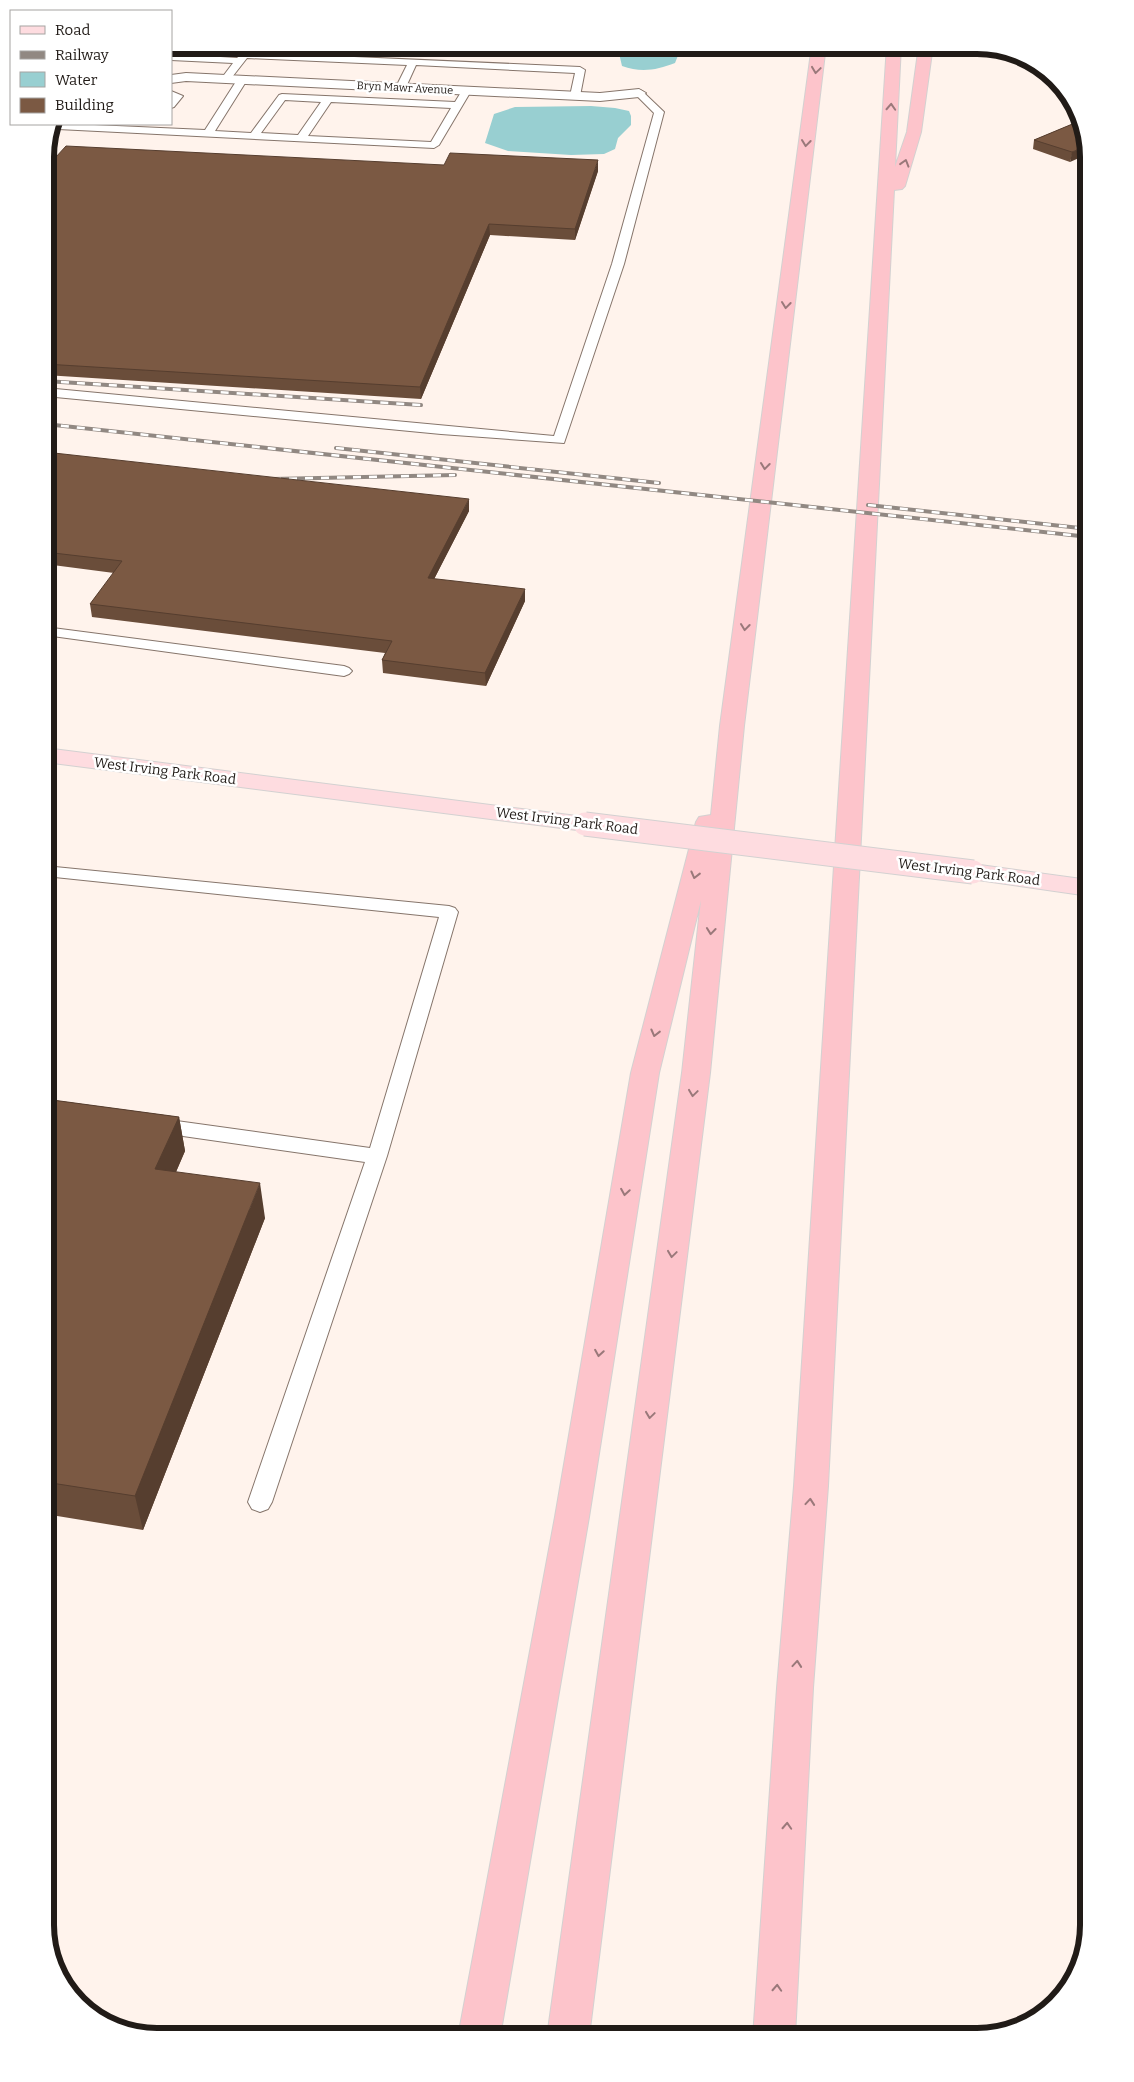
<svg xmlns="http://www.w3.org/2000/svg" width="1134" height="2082" viewBox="0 0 1134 2082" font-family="Bitter,serif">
	<rect width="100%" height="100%" fill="#fff3ec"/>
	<path fill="#98cfd1" d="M611,45H678L679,53L675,63C657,70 641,73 622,66L618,49Z
		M591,106L615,108L629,111L631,116V125L618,138L615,149L604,154L571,155L508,151L485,143L494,114L515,107Z"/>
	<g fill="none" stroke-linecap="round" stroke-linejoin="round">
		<g stroke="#86756b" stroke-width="2">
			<path id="lane" d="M244,52L580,67L585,70L580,96L575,99L570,96L575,73L416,65L406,87L401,90L396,87L407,65L247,58L229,81L226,82L221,79L233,63L171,60V54L237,58Z
				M242,77L247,80L215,131L251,133L279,95L282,94L455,102L463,89H469L471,91L439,145L434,148L58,129L53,126L55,124H72L205,130L237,80ZM285,100L321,102L298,135L261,133ZM331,102L451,108L431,142L308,136Z
				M639,90L642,91L664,112L624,264L564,443L441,434L45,396V388L554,436L612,264L654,113L634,93Z
				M171,91L183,96L174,107L171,108Z
				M45,627L344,666L349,668L352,671L349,674L344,676L45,635Z
				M45,866L449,906L455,908L458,912L387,1156L272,1502L268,1509L260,1512L252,1509L248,1502L365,1162L155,1132L148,1130L145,1125L148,1120L155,1118L370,1148L439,917L45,876Z"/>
		</g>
		<g stroke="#86756b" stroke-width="2">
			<path id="street" d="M186,73L600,93L639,89L646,93L639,97L600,101L186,81L171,83V75Z"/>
		</g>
		<g stroke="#d3d1d1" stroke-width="2">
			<path id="primary" d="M45,748L585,817L594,819L597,824L594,829L585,831L45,762Z
				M973,864L1089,880V896L964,878L960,872L964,866Z"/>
		</g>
		<g stroke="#d3d1d1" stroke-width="2">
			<path id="highway" d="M812,45H826L744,726L710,1073L589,2037H547L682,1073L701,900L659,1073L589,1517L500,2037H458L555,1517L631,1073L696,822L699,817L711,815L720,726Z
				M887,45H901L895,167L907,132L919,45H933L921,132L905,186L902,189L894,190L828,1486L813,1688L795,2037H753L777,1688L794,1486Z"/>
		</g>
		<use href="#lane" fill="#fff" fill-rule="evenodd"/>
		<use href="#street" fill="#fff" fill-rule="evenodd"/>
		<use href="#primary" fill="#fedce0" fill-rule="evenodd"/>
		<use href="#highway" fill="#fdc4cb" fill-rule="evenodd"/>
		<g stroke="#918882" stroke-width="4">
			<path id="rail" d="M45,381L421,405
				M45,424L1089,537
				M336,448L659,483
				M273,479L455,475
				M868,505L1089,529"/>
		</g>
		<use href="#rail" stroke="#fff" stroke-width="2.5" stroke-dasharray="8" stroke-linecap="butt"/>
		<g stroke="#d3d1d1" stroke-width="25" stroke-linecap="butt">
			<path id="primary-bridge" d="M585,824L973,872"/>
		</g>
		<use href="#primary-bridge" stroke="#fedce0" stroke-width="23"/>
	</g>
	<path fill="#6a4d3a" d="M430,45H567L564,51Z
		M1082,120L1070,162L1033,149L1034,140Z
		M444,165L598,171L575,240L490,235L421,399L45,375V169Z
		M45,452L469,511L434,579L525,601L486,686L383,673L382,660L385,653L92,617L90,604L114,573L45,564Z
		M45,1099L179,1117L185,1151L176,1172L265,1218L143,1530L45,1514Z"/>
	<path fill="#563e2f" d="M1087,146L1088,154L1070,162L1072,152Z
		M598,160V171L575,240V229Z
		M489,224L490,235L421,399L420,387Z
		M469,499V511L428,591V578Z
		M525,589V601L486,686L485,673Z
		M179,1117L185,1151L162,1204L155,1169Z
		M260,1183L265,1218L143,1530L135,1496Z"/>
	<path fill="#7b5943" stroke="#563e2f" d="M1082,120L1087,146L1072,152L1034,140Z
		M66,146L444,165L450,153L598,160L575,229L489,224L420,387L45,364V169Z
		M45,452L469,499L428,578L525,589L485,673L382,660L392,641L90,604L122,561L45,552Z
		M45,1099L179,1117L155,1169L260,1183L135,1496L45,1482Z"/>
	<defs><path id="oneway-chevron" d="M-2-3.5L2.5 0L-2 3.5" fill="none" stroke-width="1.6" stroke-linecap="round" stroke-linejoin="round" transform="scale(1.25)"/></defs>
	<g stroke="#9a787a">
		<use href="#oneway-chevron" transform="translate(816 70) rotate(98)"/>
		<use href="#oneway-chevron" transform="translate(891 107) rotate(-87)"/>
		<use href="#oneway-chevron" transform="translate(806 143) rotate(97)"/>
		<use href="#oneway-chevron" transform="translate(905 163) rotate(-73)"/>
		<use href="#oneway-chevron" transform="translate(786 305) rotate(97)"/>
		<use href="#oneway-chevron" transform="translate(765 466) rotate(97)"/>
		<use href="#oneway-chevron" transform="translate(745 627) rotate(97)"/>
		<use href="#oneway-chevron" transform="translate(695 875) rotate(104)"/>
		<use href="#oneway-chevron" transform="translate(711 931) rotate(96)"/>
		<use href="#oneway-chevron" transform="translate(655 1033) rotate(104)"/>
		<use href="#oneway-chevron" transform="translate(693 1093) rotate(98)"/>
		<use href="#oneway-chevron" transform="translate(625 1192) rotate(99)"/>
		<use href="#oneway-chevron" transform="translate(672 1254) rotate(98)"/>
		<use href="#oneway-chevron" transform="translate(599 1353) rotate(99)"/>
		<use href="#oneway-chevron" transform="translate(650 1415) rotate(98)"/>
		<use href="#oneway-chevron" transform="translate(810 1502) rotate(-85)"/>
		<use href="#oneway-chevron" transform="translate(797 1664) rotate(-85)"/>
		<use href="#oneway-chevron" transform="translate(787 1826) rotate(-87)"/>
		<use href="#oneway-chevron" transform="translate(777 1988) rotate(-87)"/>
	</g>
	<g text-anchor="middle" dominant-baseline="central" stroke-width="5" stroke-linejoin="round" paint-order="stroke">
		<g font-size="11" fill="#211b17" stroke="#fff">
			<text transform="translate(405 88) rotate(3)">Bryn Mawr Avenue</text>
		</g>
		<g font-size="14" fill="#211b17" stroke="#fff">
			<text transform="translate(165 771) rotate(7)">West Irving Park Road</text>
			<text transform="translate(567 821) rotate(7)">West Irving Park Road</text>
			<text transform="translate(969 872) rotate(7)">West Irving Park Road</text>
		</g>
	</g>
	<path d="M0 0H1134V2082H0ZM157 54H977A103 103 0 0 1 1080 157V1925A103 103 0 0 1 977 2028H157A103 103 0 0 1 54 1925V157A103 103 0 0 1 157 54Z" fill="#fff" fill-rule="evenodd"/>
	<path fill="none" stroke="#211b17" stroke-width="6" d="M157 54H977A103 103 0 0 1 1080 157V1925A103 103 0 0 1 977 2028H157A103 103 0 0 1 54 1925V157A103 103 0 0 1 157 54Z"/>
	<rect x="10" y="10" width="162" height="115" fill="#ffffff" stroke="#a6a4a2"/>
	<rect x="20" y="26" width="25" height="8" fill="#fedce0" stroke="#a6a4a2"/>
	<text x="55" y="35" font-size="15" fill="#211b17">Road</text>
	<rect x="20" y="51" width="25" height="8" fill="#918882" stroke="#a6a4a2"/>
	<text x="55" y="60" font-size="15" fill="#211b17">Railway</text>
	<rect x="20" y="72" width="25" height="15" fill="#98cfd1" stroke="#a6a4a2"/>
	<text x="55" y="85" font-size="15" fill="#211b17">Water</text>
	<rect x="20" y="98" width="25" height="15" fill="#7b5943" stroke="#a6a4a2"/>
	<text x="55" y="110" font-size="15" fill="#211b17">Building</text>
</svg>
